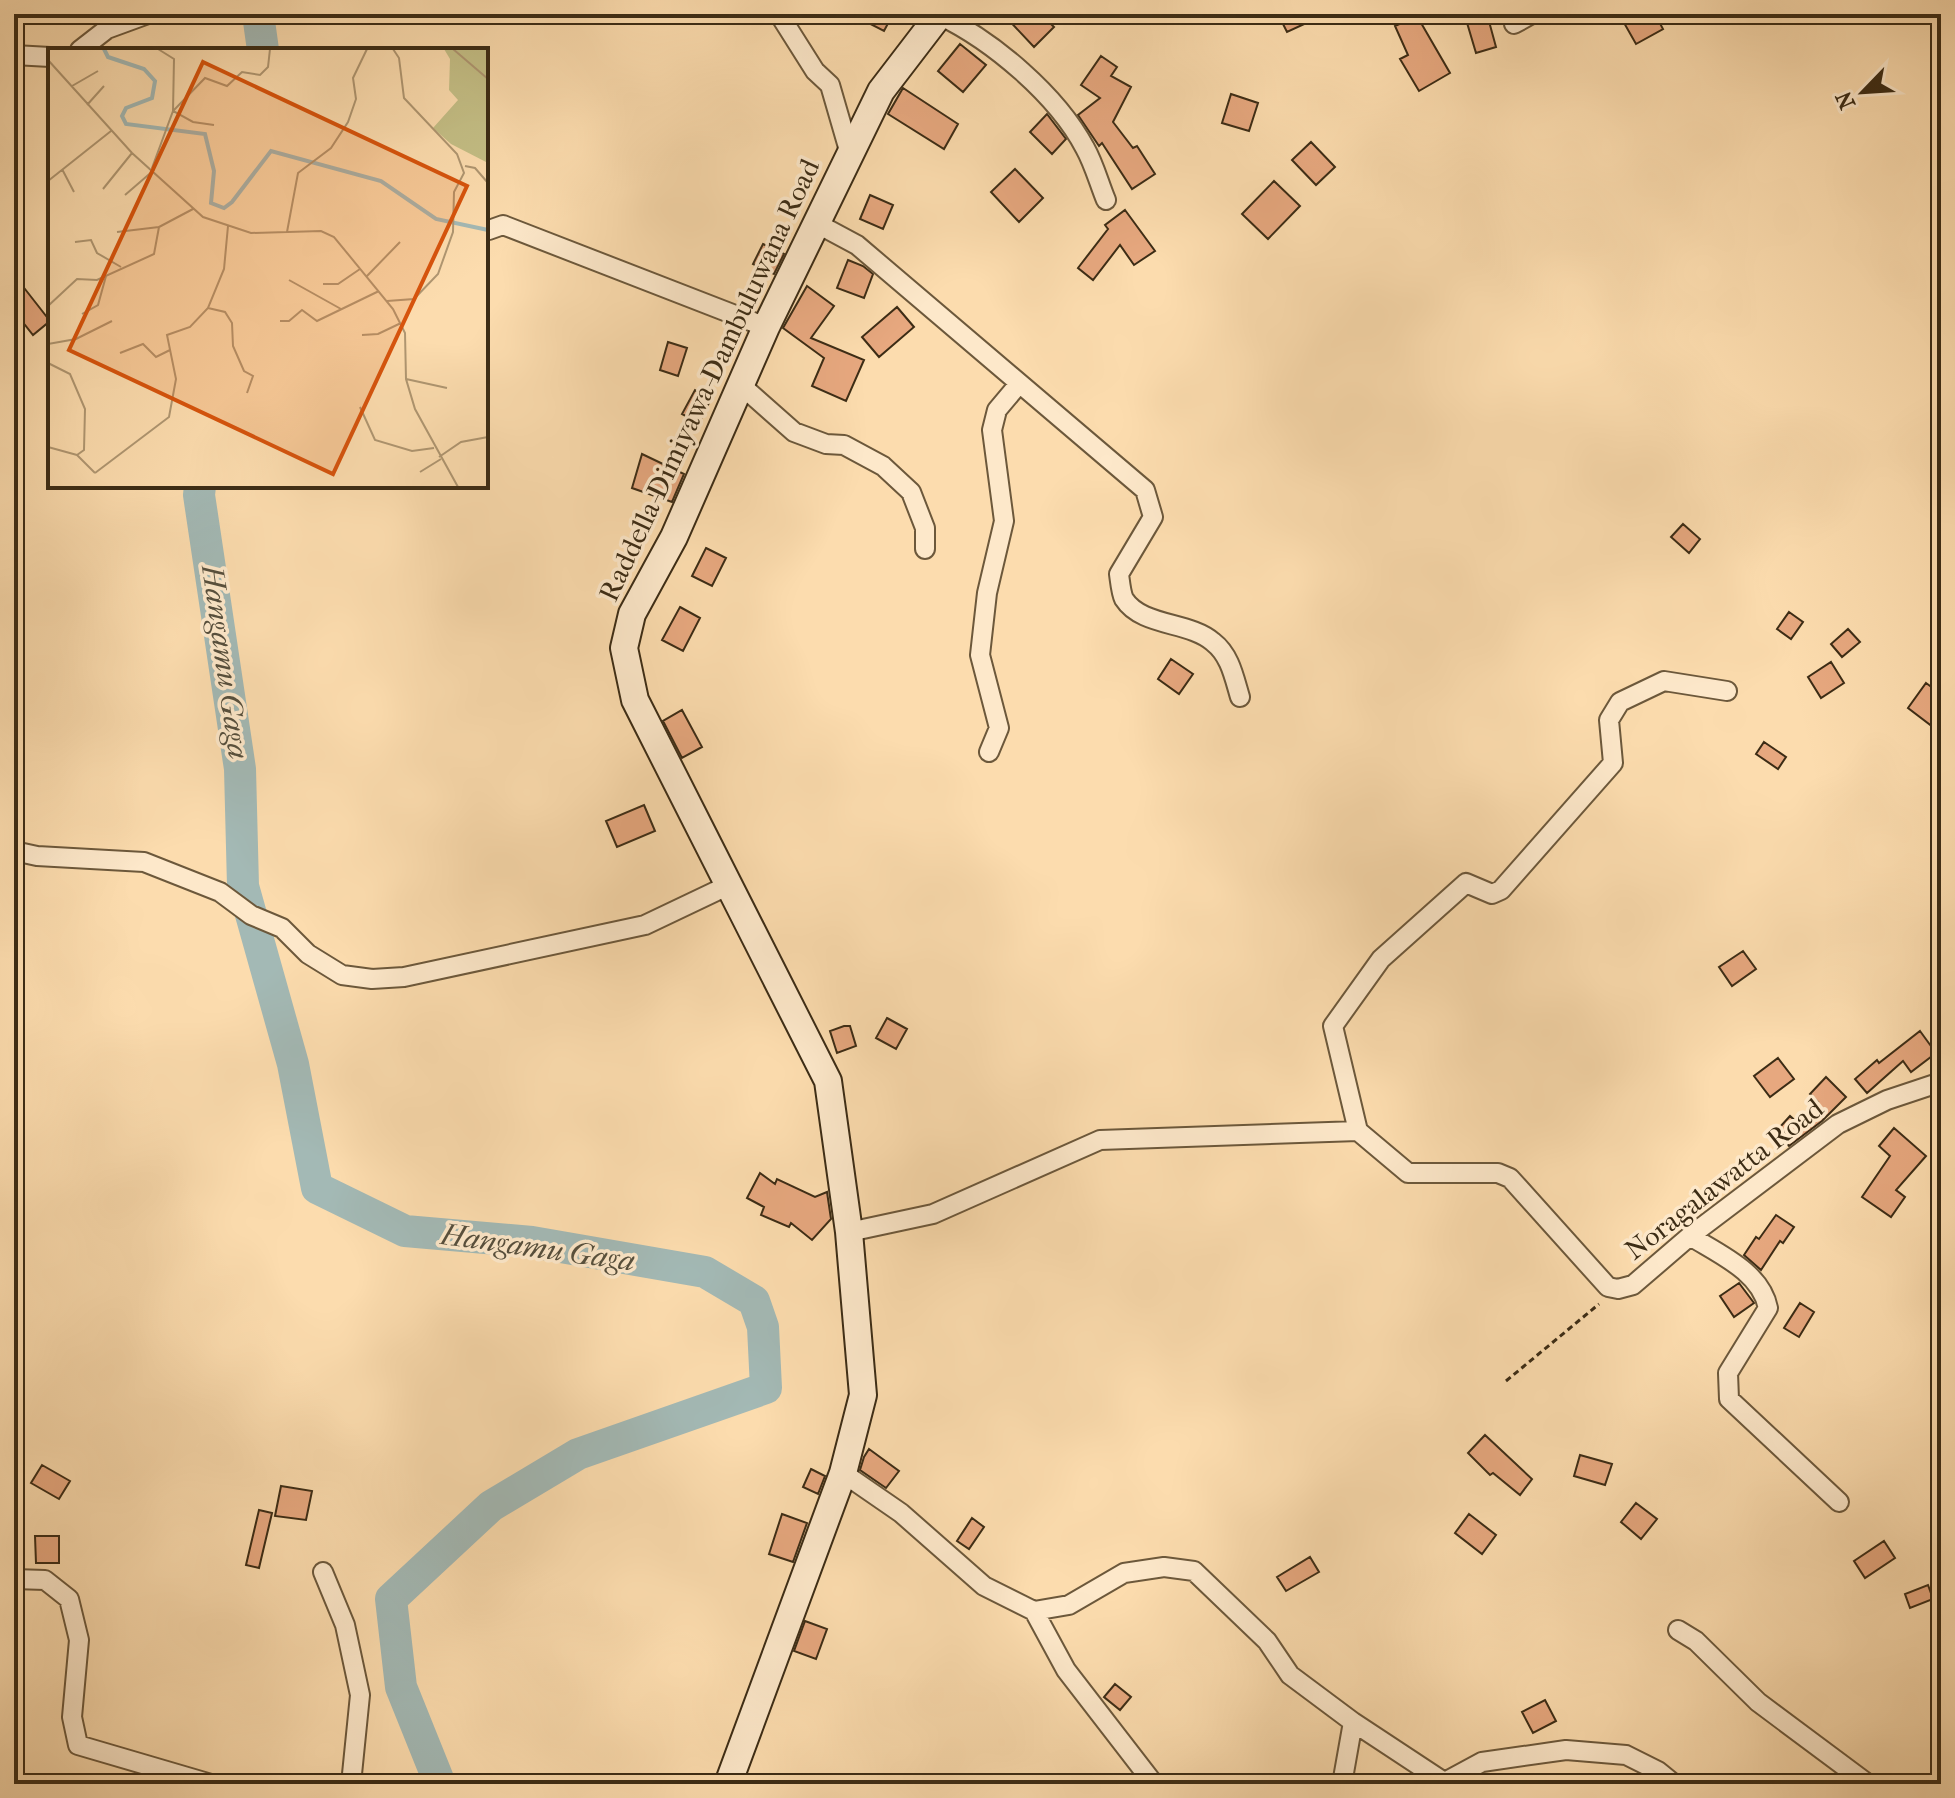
<svg xmlns="http://www.w3.org/2000/svg" width="1955" height="1798" viewBox="0 0 1955 1798" font-family="'IM FELL French Canon',serif">
	<rect width="100%" height="100%" fill="#fcdcae"/>
	<filter id="stains"><feTurbulence type="fractalNoise" baseFrequency=".0025" numOctaves="4"/><feColorMatrix values="0 0 0 0 .2 0 0 0 0 .09 0 0 0 0 .02 0 0 0 .5 -.17"/></filter>
	<radialGradient id="worn" r=".72"><stop offset=".6" stop-color="#630" stop-opacity="0"/><stop offset="1" stop-color="#630" stop-opacity=".3"/></radialGradient>
	<g fill="none" stroke-linecap="round" stroke-linejoin="round">
		<path stroke="#a3b9b5" stroke-width="32" d="M258,14L263,50
			M200,486L199,495L240,769L243,886L293,1064L317,1188L405,1231L532,1242L705,1272L754,1301L763,1327L766,1388L578,1454L491,1506L391,1599L401,1687L440,1784"/>
	</g>
	<path fill="#e7a87f" stroke="#3c2c15" stroke-width="2" d="M851,14H893L884,31Z
		M1003,14H1041L1054,27L1034,47Z
		M1278,14H1326L1287,32Z
		M1473,14H1487L1496,47L1476,53L1465,16Z
		M1619,14H1655L1663,29L1636,44Z
		M1417,16L1450,73L1419,91L1400,59L1408,55L1395,26Z
		M960,44L986,65L963,92L938,71Z
		M1101,56L1117,67L1111,76L1131,87L1113,122L1133,148L1137,146L1155,174L1132,189L1102,143L1099,146L1078,115L1100,98L1081,85Z
		M903,88L958,124L944,149L888,114Z
		M1231,94L1258,103L1249,131L1222,123Z
		M1047,114L1066,139L1052,154L1030,132Z
		M1311,142L1335,167L1316,185L1292,160Z
		M1015,169L1043,198L1019,222L991,192Z
		M1274,181L1300,206L1268,239L1242,214Z
		M870,195L893,205L883,229L860,219Z
		M1125,210L1155,251L1134,265L1120,245L1093,280L1078,268L1108,229L1105,225Z
		M763,244L784,254L774,274L753,264Z
		M848,260L863,266L873,274L864,298L837,288Z
		M14,275L50,321L33,335L14,311Z
		M807,286L834,306L811,338L864,360L846,401L812,386L824,358L783,328Z
		M897,307L914,327L879,357L862,337Z
		M668,342L687,348L678,376L660,370Z
		M695,390L711,399L699,423L682,414Z
		M642,454L684,474L672,502L632,488Z
		M1683,524L1700,539L1689,553L1671,537Z
		M706,548L726,558L712,586L692,576Z
		M680,607L700,618L683,651L662,640Z
		M1789,612L1803,622L1791,639L1777,629Z
		M1848,629L1860,642L1842,657L1831,644Z
		M1171,659L1193,674L1179,694L1158,679Z
		M1831,662L1844,683L1821,698L1808,677Z
		M1926,683L1941,694V716L1933,727L1908,708Z
		M682,710L702,747L682,758L663,721Z
		M1764,742L1786,757L1778,769L1756,754Z
		M644,805L655,831L617,847L606,821Z
		M1743,951L1756,969L1732,986L1719,967Z
		M887,1018L907,1029L896,1049L876,1038Z
		M844,1026H850L856,1046L837,1053L830,1031Z
		M1920,1031L1936,1053L1911,1072L1903,1061L1867,1093L1855,1079L1877,1060L1879,1063Z
		M1778,1058L1794,1079L1770,1097L1754,1076Z
		M1826,1077L1846,1097L1822,1121L1789,1146L1784,1141L1789,1136L1780,1127L1790,1116L1799,1124L1818,1102L1810,1094Z
		M1894,1128L1926,1156L1896,1190L1905,1197L1891,1217L1862,1197L1890,1156L1879,1146Z
		M760,1173L775,1184L777,1179L815,1197L827,1192L831,1219L812,1240L791,1223L789,1227L761,1215L764,1207L747,1198Z
		M1776,1215L1794,1227L1783,1243L1780,1241L1761,1270L1744,1255L1756,1237L1759,1239Z
		M1739,1283L1754,1303L1734,1317L1720,1296Z
		M1800,1303L1814,1312L1799,1337L1784,1328Z
		M1485,1435L1532,1479L1520,1495L1493,1473L1490,1475L1468,1453Z
		M869,1449L899,1471L886,1488L860,1470L864,1457Z
		M1580,1455L1612,1464L1605,1485L1574,1476Z
		M42,1465L70,1481L59,1499L31,1483Z
		M811,1469L825,1476L818,1494L803,1487Z
		M281,1486L312,1491L306,1520L275,1516Z
		M1636,1503L1657,1519L1641,1539L1621,1522Z
		M259,1510L272,1513L259,1568L246,1565Z
		M782,1514L807,1523L793,1562L769,1554Z
		M1469,1514L1496,1535L1482,1554L1455,1533Z
		M972,1518L984,1527L969,1549L957,1541Z
		M35,1536H59V1563H36Z
		M1884,1541L1895,1558L1865,1578L1854,1561Z
		M1310,1557L1319,1572L1286,1591L1277,1577Z
		M1928,1585L1933,1599L1910,1608L1905,1594Z
		M805,1621L827,1629L816,1659L794,1651Z
		M1115,1684L1131,1697L1120,1710L1104,1697Z
		M1545,1700L1556,1721L1533,1733L1522,1712Z"/>
	<g fill="none" stroke-linecap="round" stroke-linejoin="round">
		<g stroke="#6c583b" stroke-width="22">
			<path id="street" d="M779,14L815,71L830,85L850,154
				M939,15C993,41 1057,95 1085,148C1094,164 1099,183 1106,200
				M1514,24L1532,14
				M80,50L107,29L148,14
				M14,55L50,57
				M816,223L857,245L1145,490L1153,517L1119,574C1120,581 1121,593 1124,599C1142,627 1189,621 1213,642C1230,655 1234,677 1240,697
				M489,230L503,225L766,327
				M742,386L794,432L826,444L844,445L883,466L911,492L925,528V549
				M989,752L999,728L980,655L987,593L1004,521L992,430L997,410L1018,385
				M14,851L37,856L144,862L220,892L251,915L282,928L308,954L342,975L372,979L404,977L645,925L729,885
				M1358,1131L1333,1026L1381,959L1466,883L1492,894L1501,890L1613,763L1609,720L1620,702L1664,681L1727,691
				M849,1232L933,1214L1100,1140L1358,1131L1408,1173H1498L1510,1178L1608,1287L1618,1289L1633,1285L1690,1236L1838,1124L1887,1100L1941,1082
				M1690,1236C1719,1254 1761,1272 1768,1308L1728,1373L1729,1399L1839,1502
				M843,1473L901,1513L984,1586L1034,1611L1069,1605L1124,1573L1164,1567L1194,1571L1267,1641L1290,1675L1353,1722L1447,1784
				M323,1572L345,1625L360,1695L351,1784
				M14,1579L45,1580L69,1599L79,1640L72,1717L78,1745L211,1784
				M1034,1611L1066,1670L1154,1784
				M1678,1630L1696,1641L1758,1702L1868,1784
				M1445,1782L1482,1762L1566,1750L1626,1755L1658,1771L1674,1784
				M1342,1784L1353,1722"/>
		</g>
		<g stroke="#3c2c15" stroke-width="30">
			<path id="secondary" d="M728,1784L843,1473L863,1395L849,1232L828,1081L635,700L624,648L632,614L674,537L766,327L881,91L940,14"/>
		</g>
		<path stroke="#3c2c15" stroke-width="3" stroke-dasharray="6 4" stroke-linecap="butt" d="M1506,1381L1599,1304"/>
		<use href="#street" stroke="#fde8ca" stroke-width="18"/>
		<use href="#secondary" stroke="#fde8ca" stroke-width="26"/>
	</g>
	<g text-anchor="middle" dominant-baseline="central" stroke-width="7" stroke-linejoin="round" paint-order="stroke">
		<g font-size="28" fill="#3c2c15" stroke="#fde8ca">
			<text transform="translate(709 380) rotate(-65)">Raddella-Dimiyawa-Dambuluwana Road</text>
			<text transform="translate(1724 1179) rotate(-38)">Noragalawatta Road</text>
		</g>
		<g font-size="30" font-style="italic" fill="#564f3d" stroke="#fde8ca">
			<text transform="translate(225 662) rotate(82)">Hangamu Gaga</text>
			<text transform="translate(538 1248) rotate(8)">Hangamu Gaga</text>
		</g>
	</g>
	<g transform="translate(48 48)">
		<rect width="440" height="440" fill="#fcdcae"/>
		<path d="M396,1H440V115L403,96L385,80L410,52L401,42L402,11Z" fill="#c4bf86"/>
		<path fill="none" stroke="#a3b9b5" stroke-width="4" d="M56,1L60,9L96,21L107,33L104,50L78,60L74,68L78,76L157,86L166,123L163,155L176,160L184,154L223,103L333,133L388,171L440,182"/>
		<path fill="none" stroke="#af9671" stroke-width="2" d="M110,1L126,11L125,63L145,74L166,77M405,1L440,31M0,12L84,105L155,169L203,185L273,183L286,189L345,261L357,285L358,331L367,361L410,439M24,38L50,23M39,57L56,38M417,118L427,120L440,135M104,120L125,63L157,30L179,38L194,24L212,27L220,19L222,1M14,121L26,144M0,133L63,83M55,141L84,105M77,147L106,122M69,184L111,179M239,184L250,125L283,100L300,74L308,51L305,30L319,1M27,194L43,192L49,205L73,219M319,228L352,194M241,232L293,261M275,236H290L312,221M339,253L366,251L390,226L405,184L406,144L416,125L409,106L356,50L351,10L345,1M0,258L29,231L49,232L106,206L111,179L145,161M160,260L177,264L184,275L185,298L196,323L205,328L199,345M34,266L50,257L58,228M232,273H241L254,262L269,273L331,243M314,287L330,286L353,275M0,296L28,291L64,273M72,305L95,296L108,309L122,302M0,315L22,326L37,361L36,402L29,407M358,331L399,340M312,359L327,392L364,403L386,400M0,399L29,407M29,407L47,425M391,409L413,394L440,389M372,424L393,411M47,425L121,369L128,331L119,287L142,279L160,260L176,221L180,178"/>
		<path fill="#d7540d" fill-opacity="0.15" stroke="#d7540d" stroke-width="4" d="M155,14L419,138L285,426L21,302Z"/>
		<rect width="440" height="440" fill="none" stroke="#3c2c15" stroke-width="4"/>
	</g>
	<rect width="1955" height="1798" fill="none" stroke="#fcdcae" stroke-width="48"/>
	<rect x="16" y="16" width="1923" height="1766" fill="none" stroke="#3c2c15" stroke-width="4"/>
	<rect x="24" y="24" width="1907" height="1750" fill="none" stroke="#3c2c15" stroke-width="2"/>
	<g transform="translate(1863 92) rotate(245)" stroke="#fde8ca" stroke-width="6" paint-order="stroke">
	<path d="M0-6L14 30L0 20L-14 30Z" fill="#3c2c15"/>
	<text y="-12" font-size="22" font-weight="bold" text-anchor="middle" fill="#3c2c15">N</text>
	</g>
	<rect width="100%" height="100%" filter="url(#stains)"/>
	<rect width="100%" height="100%" fill="url(#worn)"/>
</svg>
